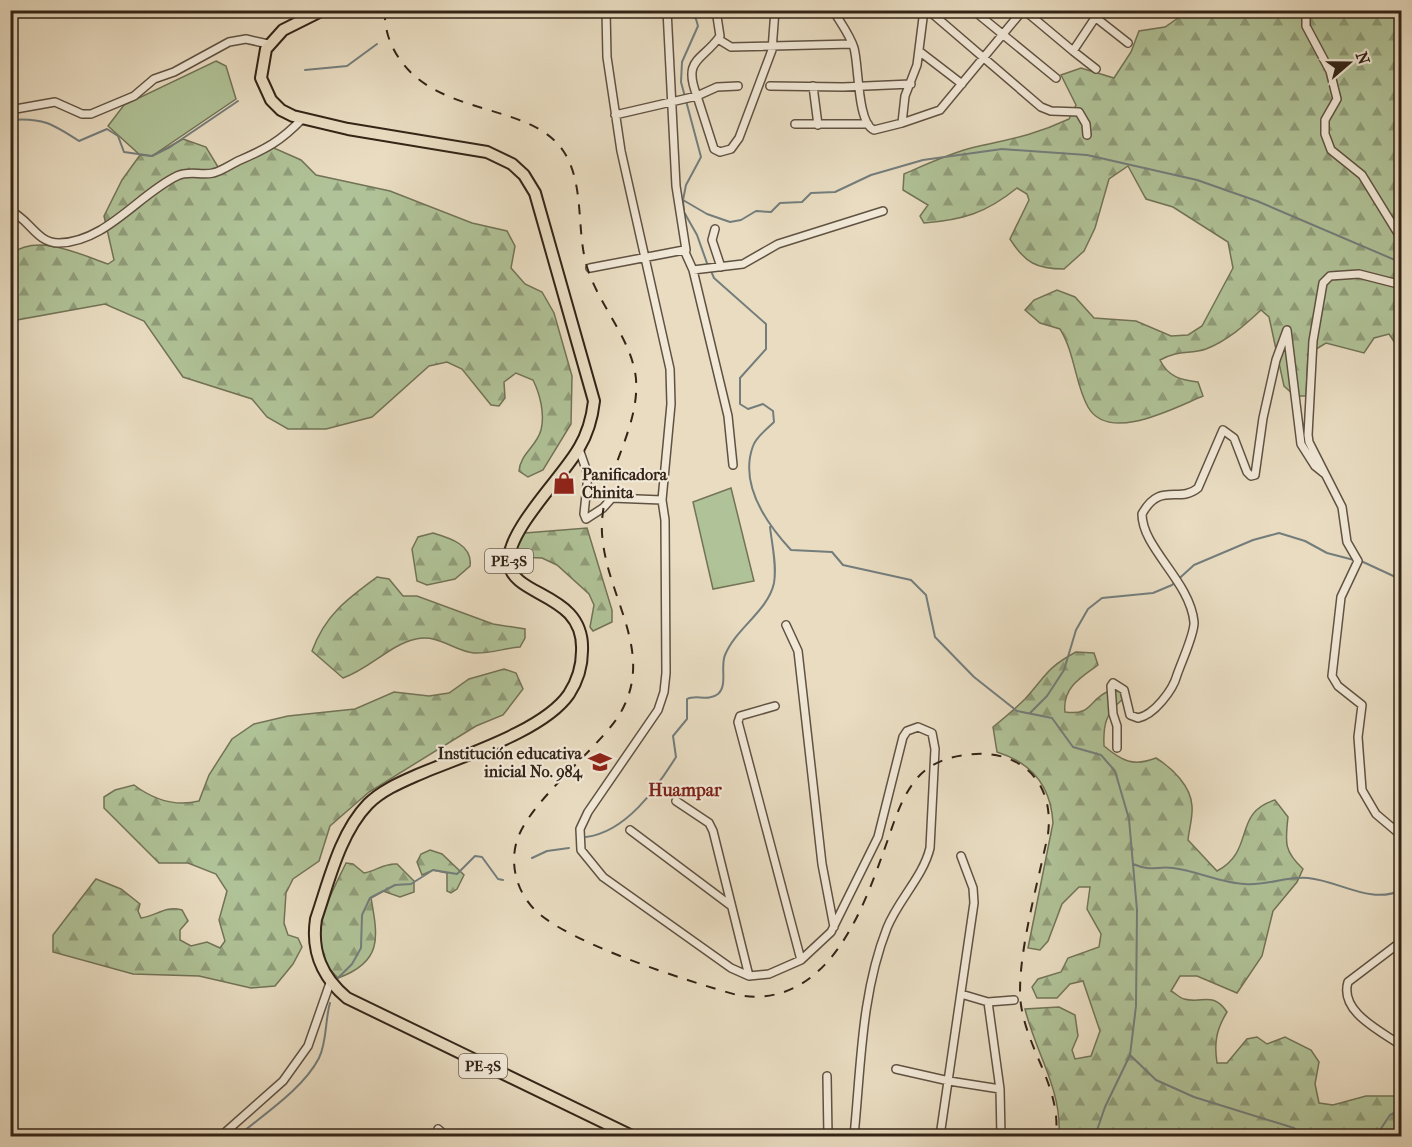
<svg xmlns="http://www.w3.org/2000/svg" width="1412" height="1147" viewBox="0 0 1412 1147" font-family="'IM FELL French Canon',serif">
	<defs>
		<pattern id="forest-firs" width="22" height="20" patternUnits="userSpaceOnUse" patternTransform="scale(1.5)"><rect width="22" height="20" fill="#b0c297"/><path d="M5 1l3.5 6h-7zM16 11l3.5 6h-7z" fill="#909d7a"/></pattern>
	</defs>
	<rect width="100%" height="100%" fill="#e9dcc1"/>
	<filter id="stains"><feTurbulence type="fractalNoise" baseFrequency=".00333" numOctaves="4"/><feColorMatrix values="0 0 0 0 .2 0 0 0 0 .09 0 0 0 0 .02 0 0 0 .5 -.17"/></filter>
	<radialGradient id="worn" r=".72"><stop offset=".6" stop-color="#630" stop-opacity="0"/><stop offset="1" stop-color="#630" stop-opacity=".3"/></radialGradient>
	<path fill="#b0c297" stroke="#727357" stroke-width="1.5" d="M216,61L226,66L236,99L152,156L140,155L108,126L124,105Z
		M731,488L754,581L713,589L693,502Z"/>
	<path fill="url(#forest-firs)" stroke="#727357" stroke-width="1.5" d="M1176,11H1401V352L1389,334L1374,338L1364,353L1326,343L1308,354L1306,396H1295L1284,386L1269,317L1261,310C1245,325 1227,341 1206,349C1189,355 1180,349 1160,360C1168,377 1181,380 1198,382L1203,396C1176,407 1109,444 1088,407C1075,384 1075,353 1060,329L1040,323L1025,310L1034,300L1057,290L1075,297L1094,318L1136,321L1171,336L1188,335L1202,326L1233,268L1228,242L1173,207L1146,199L1128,166L1109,179L1095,228L1084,251L1064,269C1037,269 1025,263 1010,239L1029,200L1027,194L1017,188C986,213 963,220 924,223L920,216L928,205L903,190L904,174C927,164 950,153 975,147C1011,139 1035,135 1069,119L1076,105L1061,75L1081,68L1114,78L1131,52L1139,31L1165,27L1178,18Z
		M183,139L206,147L218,167L265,144L301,160L316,175L390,191L472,223L507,231L515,246L511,268L525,284L542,292L554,313L572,376L571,424L543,470L528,477L519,471C520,454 537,446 541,430C545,414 540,394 533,380L516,373L504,382L505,398L499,406L491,405L462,369L447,362L429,366L372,417L326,429H288L267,417L252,399L183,377L144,321L105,304L11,321V254C38,233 79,254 108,264L114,260L104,216L122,180L140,155L152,156Z
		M587,528L612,610V622L593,631L590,627L594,605L589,594L557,565L542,558L517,557L512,551L513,545L525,533Z
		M433,533C450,538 473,545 470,566L455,579L427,585L417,581L412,549L418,537Z
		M377,577L389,579L403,596H417L493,624L525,629V638L520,647C506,648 488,654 474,653C454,651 439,634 416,639C389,645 370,669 343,678L312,651C325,615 347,599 377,577Z
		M1076,652L1094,653L1098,665C1081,677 1062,688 1065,712C1092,716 1089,700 1107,692C1111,691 1118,691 1122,690L1123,699C1106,713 1103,724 1104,746C1122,761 1133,767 1156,758C1172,768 1191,786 1192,806C1193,817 1189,829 1188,840L1217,871C1256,850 1232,813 1275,800L1288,817C1285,843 1284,851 1303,869L1297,882L1273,911L1262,956L1237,993L1197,976H1180L1171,991C1175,993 1180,998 1184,999C1202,1004 1213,991 1227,1012C1216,1030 1214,1043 1217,1063H1227L1247,1039L1257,1037L1267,1044L1285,1037L1311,1050L1319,1062L1315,1084L1319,1103L1333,1105L1366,1096H1397L1401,1093V1136H1059C1062,1089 1036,1054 1025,1009L1059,1007L1075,1015L1078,1036L1072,1050L1075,1059L1091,1056L1100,1031L1083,981L1070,984L1057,998H1037L1032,987L1038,979L1061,972L1068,958L1099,947L1101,934L1087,909L1090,887H1079L1062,904L1048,941L1040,950L1028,948L1053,823C1051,786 1032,763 997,752L993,727C1004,718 1015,709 1025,699C1046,676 1046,668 1076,652Z
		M504,669L516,673L523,689L503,715L476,726L369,792L330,826L319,861L293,879L286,893L284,923L288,935L298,938L302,947L293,964L275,986L251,988L199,976L133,974L53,952V935L96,879L121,889L140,904L138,911L141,918C157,916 165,905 182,910L188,921L180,930V940L191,946L207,942L220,948L225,941L219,920L227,891L216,874L188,863H159L104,808V797L115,790L134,785C154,800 175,807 199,801L209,775L232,739L254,724L288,716L355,709L394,692L429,696L449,693L469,679Z
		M430,850L442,854L464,875L457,889L451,893L447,891V873L433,870L422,875L417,862L421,854Z
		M346,863L353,864L364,873C377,871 383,863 397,864L414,881V892L400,897L383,891L371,898C378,937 383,962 338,978C301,945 329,899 346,863Z"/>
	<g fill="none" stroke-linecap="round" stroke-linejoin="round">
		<path stroke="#737d7c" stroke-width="2" d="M686,10L696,19L698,26L682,62L681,82L701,157L686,185L683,200L684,212L697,235L708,266
			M410,14L432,10
			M305,70L347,66L377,44
			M10,120C42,117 53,124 79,141L107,129L118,136L124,152L152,156L170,147L238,101
			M683,200L707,214L730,222L741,220L756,211L771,212L780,203L802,202L811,193L835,192L871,175L923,160L1002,149L1087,155L1197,180L1257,201L1402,263
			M711,271L714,278L766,324V349L740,378V404L748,409L763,404L773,411L774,422C767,429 756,437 753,446C739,484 767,524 791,550L832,552L843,565L911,580L926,595L935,637L974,677L1017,711L1052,718L1073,747L1101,755L1115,771L1129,819L1137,910L1136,1006L1130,1055L1105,1107L1095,1136
			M1361,561L1402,580
			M1030,713L1047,696L1064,670L1076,630L1088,609L1102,598L1153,593L1172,585L1194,565L1253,540L1279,533L1305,541L1327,553L1354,560
			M586,837C626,832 656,789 676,757L673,736L687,719V699C696,694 708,702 718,694C728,685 720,667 725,655C736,628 768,611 774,583C777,565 772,545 770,527
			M532,858L547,851L569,848
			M1133,864C1152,872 1156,866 1173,868C1197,871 1221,883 1245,884C1267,886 1286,876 1308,878C1340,881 1370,905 1402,890
			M338,978L352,964L361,948L362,915L370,898L395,885L411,884L433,870L457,874L475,856L482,857L498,879L503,880
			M1130,1055L1156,1080L1194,1097L1294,1128L1302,1136
			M238,1136C264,1114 303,1089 319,1058C327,1042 325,1020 330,1003
			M1376,1136L1390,1115L1402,1109"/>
		<g stroke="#605242" stroke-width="10">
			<path id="minor" d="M606,10L607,57L621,151L670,369L671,404L662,500L665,520L666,673L664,692L658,710L588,812L580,829L581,850L603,877L731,968L749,976L769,974L801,960L831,932L878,837L903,737L907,731L918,727L932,733L935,749L930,848C923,877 898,900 887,928C861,994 861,1067 854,1136
				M667,10L676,186L686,250
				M716,10L720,36C703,61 682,58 697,96L717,87L738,86
				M833,10C840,22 850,35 854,48C859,65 857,123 874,130L902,123L905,96L917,65L924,10
				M928,10L1041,107L1051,111L1079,112L1086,124L1087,135
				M973,10L1056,78
				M1024,10L1073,51L1095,18
				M1086,10L1128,43
				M1306,10V26L1330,71L1337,99L1325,120V134L1331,150L1362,175L1402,240
				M718,39L731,47L852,44
				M919,51L962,84
				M1073,51L1096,69
				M770,86L843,87L911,84
				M813,86L818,125
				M10,110L55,102L82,114H91L134,96L154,79L174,72L229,42L246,39L268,44
				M615,115L697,96L714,149L720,152L731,149L739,138L772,50L775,10
				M902,123L940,110L1023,10
				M795,124H868
				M10,211C29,218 36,243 59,243C106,242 139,194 177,176C190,170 201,176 213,173C222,171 230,165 238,161C266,149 281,141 302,119
				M715,229L712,240L721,267
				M590,268L684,250L693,270L743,264L778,244L883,211
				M693,270L728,416L733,465
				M1402,285L1359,274L1330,276L1323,283L1313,341L1308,435L1309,442L1342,507L1347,542L1358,561L1341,597L1332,676L1338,686L1362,705L1358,737L1362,790L1376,814L1402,836
				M579,449L588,475L584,514L586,519L603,508L612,498L662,500
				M786,625L798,651L822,864L834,927
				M775,706L740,716L738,722L801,960
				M1117,748V726L1113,714L1111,686L1113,683L1124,690L1130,715L1138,718C1154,715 1173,690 1177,675C1181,663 1195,633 1194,622C1190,581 1142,548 1142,514C1160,481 1179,504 1198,488L1223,430L1234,438L1247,472L1251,476L1255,475L1263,418L1276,360L1287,330L1301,444L1315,466L1325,474
				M676,801L709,823L713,831L749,976
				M630,830L730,905
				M1402,941L1348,982C1339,1012 1381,1031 1402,1046
				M961,994L988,1002L1014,1000
				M988,1002L1000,1089L1001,1136
				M896,1069L949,1081L1000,1089
				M827,1076L828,1136
				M438,1129L446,1136
				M221,1136L283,1081L308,1046L330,983
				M940,1136L974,903L973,888L961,856"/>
		</g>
		<g stroke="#332417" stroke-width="14">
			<path id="highway" d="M323,10L283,30L266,49L261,78L271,100L281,110L293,116L348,129L487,152L512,164L524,175L535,193L594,401C592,419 588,433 579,448C563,477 506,531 509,563C513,598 585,592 582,651C582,667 578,680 569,694C543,732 458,757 415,776C399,783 381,791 368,804C340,833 329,881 316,919C311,952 322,977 347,998L632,1136"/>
		</g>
		<use href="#minor" stroke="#f1e8d7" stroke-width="7"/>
		<use href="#highway" stroke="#e9dcc1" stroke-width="10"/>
		<path stroke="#332417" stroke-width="2" stroke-dasharray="10 10" stroke-linecap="butt" d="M385,10C384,29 390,46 401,61C441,117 533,103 564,152C585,185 576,231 587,267C599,306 632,339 636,379C640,432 599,479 602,533C606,600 660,655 616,720C590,755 535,798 519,835C508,861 516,892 536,911C571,944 687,981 737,995C823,1010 860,919 883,853C893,827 900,796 920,775C932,763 948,757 965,755C1018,747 1055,780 1048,834C1039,879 1015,962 1021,1005C1028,1052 1061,1087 1056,1136"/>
	</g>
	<defs>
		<g id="shop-bare" transform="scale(1.8)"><path d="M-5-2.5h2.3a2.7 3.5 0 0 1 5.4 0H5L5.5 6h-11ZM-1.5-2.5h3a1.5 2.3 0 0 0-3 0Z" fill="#8f2418" stroke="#f1e8d7" stroke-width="2.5" paint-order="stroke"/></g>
		<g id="school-bare" transform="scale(1.8)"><path d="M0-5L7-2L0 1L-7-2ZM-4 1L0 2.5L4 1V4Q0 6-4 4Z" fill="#8f2418" stroke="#f1e8d7" stroke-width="2.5" paint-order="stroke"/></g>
	</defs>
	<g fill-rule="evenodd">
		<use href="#shop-bare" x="564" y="483"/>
		<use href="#school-bare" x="600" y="762"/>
	</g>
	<g text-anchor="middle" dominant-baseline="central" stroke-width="4.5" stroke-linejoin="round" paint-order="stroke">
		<g fill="#f1e8d7" stroke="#6c5f51" stroke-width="1.5">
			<rect x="485" y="549" width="48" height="24" rx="4.5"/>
			<rect x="459" y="1054" width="48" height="24" rx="4.5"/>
		</g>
		<g font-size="15" font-weight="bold" fill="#332417">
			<text x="509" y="561">PE-3S</text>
			<text x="483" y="1066">PE-3S</text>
		</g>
		<g font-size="16" font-weight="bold" fill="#332417" stroke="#f1e8d7" text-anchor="start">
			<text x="582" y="474">Panificadora<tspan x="582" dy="18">Chinita</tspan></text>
			<text x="582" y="753" text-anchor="end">Institución educativa<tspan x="582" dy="18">inicial No. 984</tspan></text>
		</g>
		<g font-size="18" font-weight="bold" fill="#7a1f14" stroke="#f1e8d7">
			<text x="685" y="790">Huampar</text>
		</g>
	</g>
	<rect width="1412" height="1147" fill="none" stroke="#e9dcc1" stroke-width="36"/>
	<rect x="12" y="12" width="1388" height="1123" fill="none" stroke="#332417" stroke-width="3"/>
	<rect x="18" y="18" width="1376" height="1111" fill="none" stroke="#332417" stroke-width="1.5"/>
	<g transform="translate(1349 63) rotate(70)" stroke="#f1e8d7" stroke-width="4.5" paint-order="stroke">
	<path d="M0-4.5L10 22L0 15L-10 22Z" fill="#332417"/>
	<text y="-9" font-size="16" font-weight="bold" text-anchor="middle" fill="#332417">N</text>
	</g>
	<rect width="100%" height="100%" filter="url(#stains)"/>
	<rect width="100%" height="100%" fill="url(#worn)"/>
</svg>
